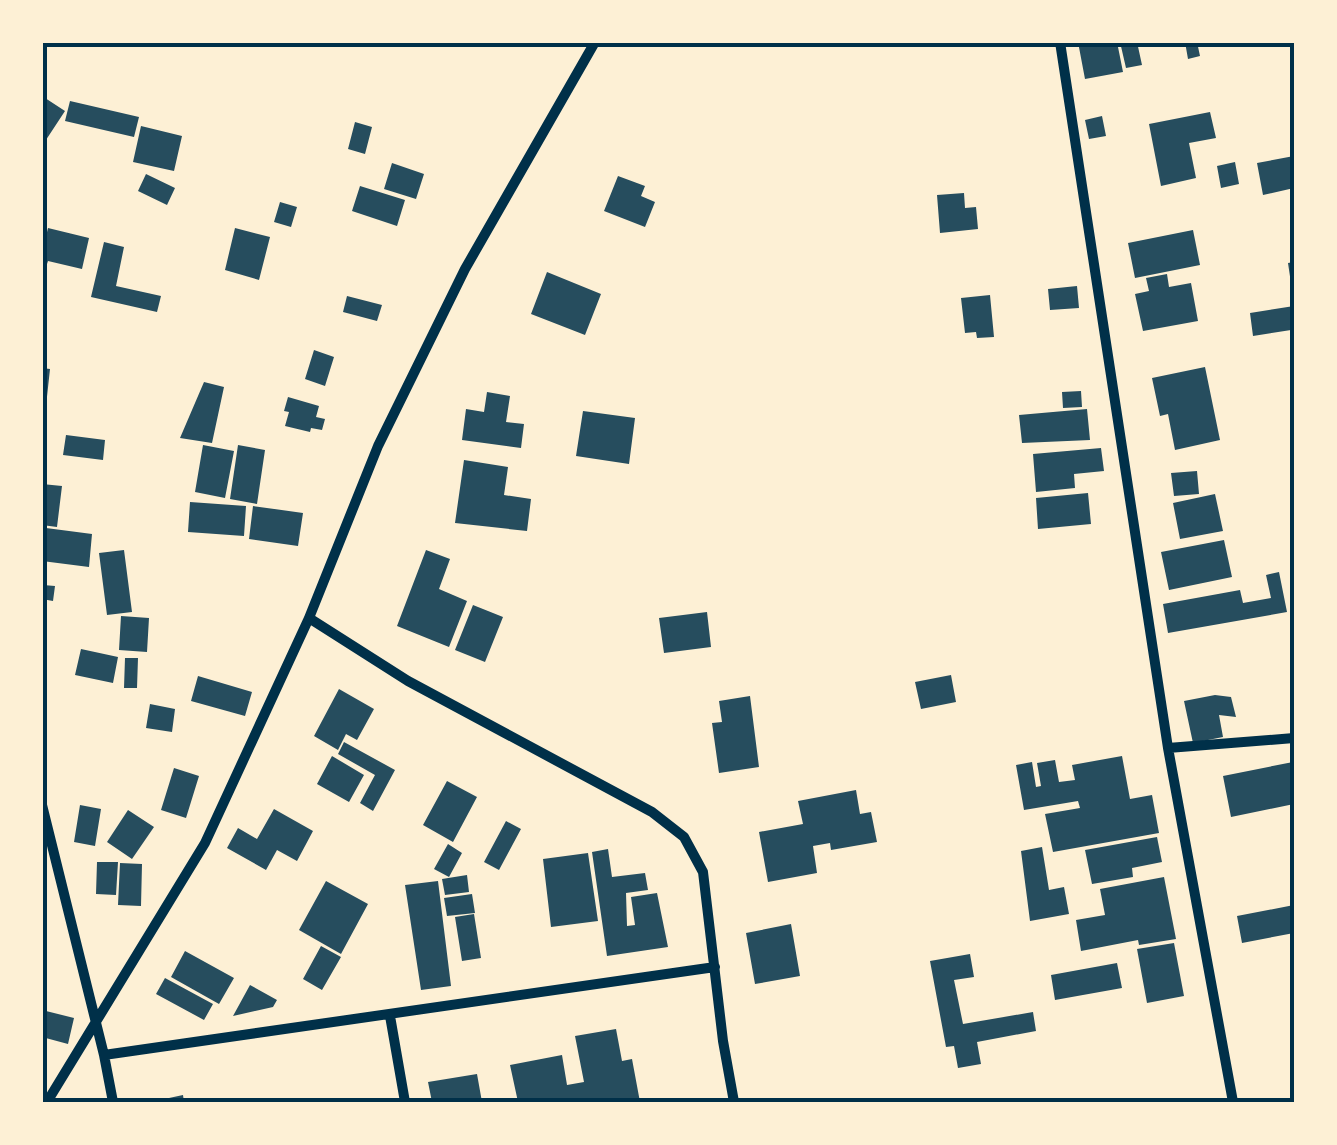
<svg xmlns="http://www.w3.org/2000/svg" width="1337" height="1145" viewBox="0 0 1337 1145" font-family="'Open Sans',sans-serif">
	<rect width="100%" height="100%" fill="#fdf0d5"/>
	<path fill="#264d5e" d="M1078,42H1117L1123,72L1085,79Z
		M1120,42H1137L1142,65L1126,68Z
		M1185,42H1197L1200,56L1188,59Z
		M42,96L65,111L42,146Z
		M70,101L139,117L134,137L65,121Z
		M1210,112L1216,138L1189,143L1196,178L1161,186L1149,124Z
		M1102,116L1106,136L1089,139L1085,120Z
		M355,122L372,127L365,154L348,149Z
		M141,126L182,136L174,171L133,162Z
		M1294,156V188L1263,195L1257,163Z
		M1235,162L1239,184L1221,188L1217,166Z
		M392,163L424,174L416,199L384,189Z
		M146,174L175,188L167,205L138,191Z
		M618,176L645,186L641,196L655,202L645,227L604,211Z
		M360,186L405,200L397,226L352,211Z
		M964,193L965,208L976,207L978,229L940,233L937,195Z
		M280,202L297,207L291,227L274,222Z
		M48,228L89,238L82,269L48,261L42,279V253Z
		M235,228L270,237L259,280L225,270Z
		M1193,230L1200,265L1135,278L1128,243Z
		M104,242L124,247L116,286L161,296L157,312L91,297Z
		M1294,262V290H1292L1288,263Z
		M547,272L601,294L585,335L531,314Z
		M1167,274L1169,287L1191,283L1198,321L1143,331L1135,294L1149,291L1146,278Z
		M1077,286L1079,308L1050,310L1048,289Z
		M990,295L994,337L977,338L976,332L965,333L961,298Z
		M347,296L382,305L377,321L343,312Z
		M1294,306V338L1291,330L1253,336L1250,313Z
		M314,350L334,357L325,386L305,379Z
		M1205,367L1220,440L1175,450L1168,414L1160,416L1152,378Z
		M42,368L50,369L45,415H42Z
		M204,382L224,387L212,443L180,438Z
		M1081,391L1082,407L1063,408L1062,392Z
		M487,392L510,396L506,422L524,424L521,448L462,440L466,409L484,412Z
		M288,397L319,406L316,417L325,419L322,430L311,428L310,432L285,426L289,412L284,411Z
		M1087,409L1090,440L1022,443L1019,415Z
		M583,411L635,418L629,464L576,456Z
		M66,435L105,440L103,460L63,455Z
		M203,445L234,451L225,498L195,492Z
		M238,445L265,450L257,504L230,499Z
		M1101,448L1104,471L1074,474L1075,488L1036,492L1033,454Z
		M464,460L508,467L504,495L531,499L527,531L455,523Z
		M1197,471L1199,494L1174,496L1171,473Z
		M42,484L62,486L57,527L42,525Z
		M1088,493L1091,524L1038,529L1036,498Z
		M1215,494L1223,531L1180,539L1173,503Z
		M190,502L246,506L244,536L188,532Z
		M253,506L303,513L298,546L249,539Z
		M46,528L92,534L89,567L42,561Z
		M1224,540L1232,577L1169,590L1161,552Z
		M124,550L132,612L107,615L99,553Z
		M426,550L450,559L439,589L467,601L449,647L397,626Z
		M1279,572L1287,612L1168,633L1163,604L1240,590L1243,603L1271,598L1266,575Z
		M43,585L55,586L53,601L42,599Z
		M473,605L503,617L485,662L455,650Z
		M707,612L711,647L664,653L659,618Z
		M121,616L149,618L147,652L119,650Z
		M81,649L118,657L113,683L75,675Z
		M125,658H138L137,688H124Z
		M951,675L956,702L921,709L915,682Z
		M198,676L252,692L245,716L191,701Z
		M339,689L374,709L357,740L346,734L338,750L314,736Z
		M1215,695L1231,697L1236,717L1219,715L1223,737L1193,743L1184,701Z
		M750,696L759,767L719,773L712,723L722,722L719,701Z
		M150,704L175,709L172,732L146,728Z
		M344,742L395,770L373,811L360,803L375,775L338,754Z
		M332,756L364,775L349,802L317,784Z
		M1122,756L1130,799L1152,795L1159,833L1053,852L1045,814L1080,808L1078,801L1024,810L1016,765L1032,762L1036,787L1041,786L1037,763L1055,760L1059,782L1075,780L1072,765Z
		M1293,762L1294,804L1231,817L1223,776Z
		M174,768L199,776L186,818L161,810Z
		M447,781L477,797L453,842L423,825Z
		M856,790L860,814L871,812L877,842L831,850L830,843L813,846L817,873L768,882L759,832L803,824L798,801Z
		M80,805L101,809L95,846L74,842Z
		M274,809L313,831L297,861L277,850L266,870L227,848L238,828L257,839Z
		M128,810L154,827L132,859L107,842Z
		M506,821L521,829L499,870L484,862Z
		M1157,837L1162,862L1132,868L1133,877L1092,884L1085,850Z
		M448,844L462,853L449,877L434,869Z
		M1042,847L1049,890L1064,887L1069,914L1030,921L1021,851Z
		M608,849L612,877L645,873L648,890L626,893L627,926L635,925L631,897L657,893L668,947L607,956L592,852Z
		M588,853L598,921L551,927L543,859Z
		M97,862H118L116,895L96,894Z
		M120,863L142,864L141,906L118,905Z
		M467,875L469,892L445,895L442,879Z
		M1164,877L1176,939L1139,945L1138,940L1081,951L1076,920L1105,915L1100,889Z
		M326,881L368,904L341,954L299,930Z
		M438,881L451,986L421,990L405,885Z
		M472,894L475,913L447,916L444,898Z
		M1294,905V933L1242,943L1237,916Z
		M474,914L481,958L462,961L455,917Z
		M791,924L800,976L755,984L746,933Z
		M1174,943L1184,996L1147,1003L1137,949Z
		M321,946L341,957L322,990L303,979Z
		M185,951L234,978L219,1004L171,977Z
		M970,954L974,977L954,980L963,1024L1033,1012L1036,1031L977,1042L981,1064L958,1068L954,1046L946,1047L930,961Z
		M1117,963L1122,988L1055,1000L1051,975Z
		M165,978L213,1004L204,1020L156,994Z
		M250,985L277,1000L273,1007L233,1016Z
		M42,1010L74,1018L68,1044L42,1037Z
		M616,1029L622,1061L632,1059L640,1102H518L510,1065L562,1055L567,1085L584,1082L575,1036Z
		M477,1074L482,1102H432L428,1082Z
		M183,1095L184,1102H155V1101Z"/>
	<g fill="none" stroke-linecap="round" stroke-linejoin="round">
		<path stroke="#003049" stroke-width="10" d="M1060,42L1168,748L1233,1102
			M309,618L408,681L652,812L684,837L703,872L723,1041L734,1102
			M1168,748L1294,738
			M42,805L104,1055L113,1102
			M390,1016L405,1102
			M104,1055L715,967
			M47,1102L205,843L309,618L378,446L465,269L595,42"/>
	</g>
	<rect width="1337" height="1145" fill="none" stroke="#fdf0d5" stroke-width="90"/>
	<rect x="45" y="45" width="1247" height="1055" fill="none" stroke="#003049" stroke-width="4"/>
</svg>
